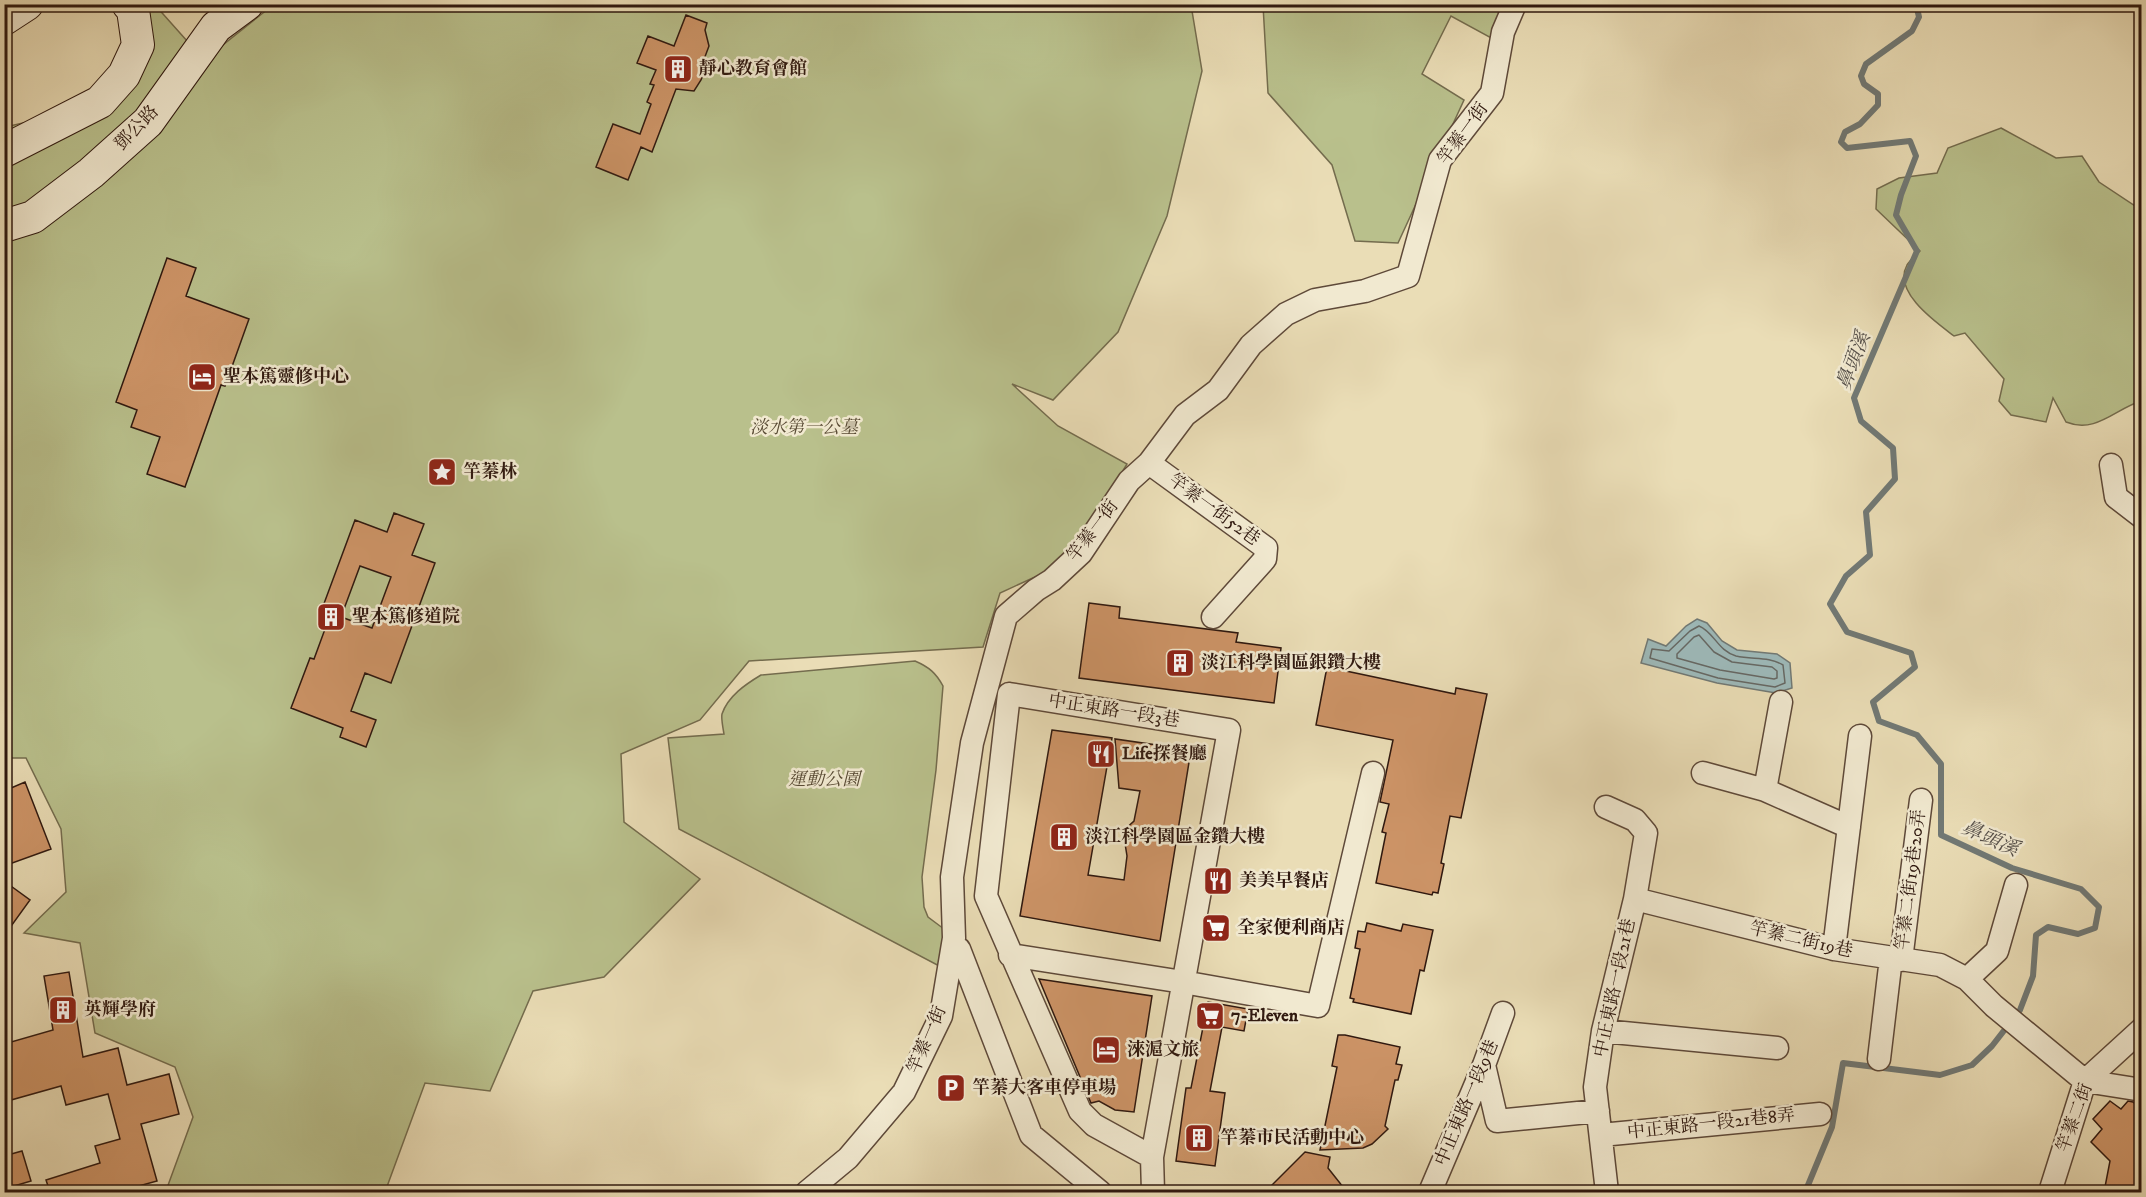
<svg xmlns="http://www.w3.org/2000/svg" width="2146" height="1197" viewBox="0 0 2146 1197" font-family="'IM FELL DW Pica','Noto Serif TC',serif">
	<rect width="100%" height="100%" fill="#eaddb6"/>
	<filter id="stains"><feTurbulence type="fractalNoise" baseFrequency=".00333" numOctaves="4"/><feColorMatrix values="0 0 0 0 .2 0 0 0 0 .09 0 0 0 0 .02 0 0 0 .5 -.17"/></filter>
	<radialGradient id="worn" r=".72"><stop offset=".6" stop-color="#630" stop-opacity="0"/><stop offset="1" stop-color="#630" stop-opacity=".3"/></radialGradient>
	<path fill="#b9c08c" stroke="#746c4e" stroke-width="1.5" d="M144,5H155L204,60L273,5H1191L1202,71L1167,216L1118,332L1053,400L1012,384L1058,426L1127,464L1085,533L1046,572L1000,593L983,647L749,661L700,720L621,754L624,822L700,879L604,977L533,991L490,1091L425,1083L385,1192H160L167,1188L193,1117L175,1067L95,1033L80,943L24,933L66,892L61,829L26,758H5V127L102,105Z
		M1263,5H1505L1493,39L1451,16L1422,74L1464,100L1398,243L1355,241L1332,165L1268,93Z
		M2001,128L2056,158L2082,156L2099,182L2141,210V401C2115,409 2096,434 2066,422L2053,398L2046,422L2011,415L1999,401L2004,379L1965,333L1954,336C1937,323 1892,292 1907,265C1910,260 1916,255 1920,251L1876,209L1877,189L1899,178L1937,173L1948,148Z
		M915,661C929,667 936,673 943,686L936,770L922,877L924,907L928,917L944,929L943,968L679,829L668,738L724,734C723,728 721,719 722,714C728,696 746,684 761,675Z"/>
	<path fill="#9db9b9" stroke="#717975" stroke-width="1.5" d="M1697,619L1707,623L1722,641L1737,650L1777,654L1790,663L1792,688L1776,693L1717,683L1641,663L1648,639L1666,646L1686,626Z"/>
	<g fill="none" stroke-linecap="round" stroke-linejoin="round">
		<path stroke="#666864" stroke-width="1.5" d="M1699,626C1714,632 1718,651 1736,656C1753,660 1768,656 1783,665L1785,683L1775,687L1718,678L1650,658L1652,649L1669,651L1690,631Z
			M1699,635L1714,652L1732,662L1772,667L1777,671V678L1774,679L1720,670L1677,658V654L1694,637Z"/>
		<path stroke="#717975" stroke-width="6" d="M1807,1192L1806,1190L1832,1127L1843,1063L1940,1075L1972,1065L1992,1046L2020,1010L2033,976L2036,935L2048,927L2078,934L2095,928L2099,907L2081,889L2012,868L1941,835V764L1917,735L1879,721L1873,702L1915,667L1911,653L1847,632L1830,604L1846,576L1870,555L1866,512L1895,479L1893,448L1861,421L1854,398L1917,251L1896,215L1901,195L1916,156L1910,141L1847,148L1841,142L1845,132L1860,124L1878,105V94L1864,84L1861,76L1866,64L1912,31L1919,17L1916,4"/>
	</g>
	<path fill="#cd9467" stroke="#2f180f" stroke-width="1.5" fill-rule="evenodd" d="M686,15L707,23L705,30L709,46L703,62L704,73L701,80L694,91L676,89L652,152L641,147L628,180L596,167L613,124L640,134L651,104L647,102L654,85L650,84L656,70L637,63L648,36L674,46Z
		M167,258L196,268L186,296L249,319L225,386L221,385L185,487L147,474L160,437L131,427L137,410L116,402Z
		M394,513L424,524L412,555L435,563L391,683L365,673L351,711L376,720L366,747L340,737L343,728L291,708L310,658L314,659L328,621L319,617L355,520L387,532ZM360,566L391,577L372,628L341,617Z
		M1089,603L1120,607L1119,618L1238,633L1236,642L1281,648L1274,703L1079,678Z
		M1327,667L1455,694L1456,688L1487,694L1461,818L1450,816L1441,863L1444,864L1438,893L1433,892L1432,895L1376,883L1386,833L1382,832L1389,804L1380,802L1393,740L1316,725Z
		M1052,730L1112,738L1088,875L1124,880L1127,856L1123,831L1134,821L1140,791L1119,788L1115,739L1191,750L1160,941L1020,916Z
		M25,782L51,849L4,866V791Z
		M4,881L30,900L4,936Z
		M1367,923L1401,931L1403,924L1433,930L1424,971L1420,970L1411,1014L1353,1002L1354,999L1350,998L1360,949L1355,948L1358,931L1365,932Z
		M69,972L83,1057L118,1048L127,1085L169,1074L179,1114L141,1124L157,1181L117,1192H50L46,1180L100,1163L95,1146L120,1139L108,1094L66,1105L61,1086L11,1100L4,1077V1044L53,1030L44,976Z
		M1039,979L1152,996L1134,1112L1115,1110L1099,1101L1091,1103Z
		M1208,1002L1248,1009L1244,1031L1222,1027L1210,1091L1225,1093L1215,1166L1176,1161L1186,1088H1191Z
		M1338,1035H1345L1400,1047L1396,1064L1402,1065L1398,1080H1395L1385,1126L1388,1129L1372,1144L1363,1148L1320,1150L1337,1067L1332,1066Z
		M2110,1101L2121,1109L2128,1101L2133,1102L2142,1110V1192H2104L2110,1161L2091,1142L2102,1129L2093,1119Z
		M22,1151L31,1181L4,1189V1156Z
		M1305,1152L1330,1157L1328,1168L1347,1192H1265Z"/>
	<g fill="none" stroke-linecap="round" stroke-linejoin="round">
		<g stroke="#5e4939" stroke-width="25">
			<path id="street" d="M1149,463L1266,548L1265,559L1213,617
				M2111,465L2116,497L2142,517
				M1703,773L1765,790L1849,827
				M1765,790L1781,702
				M1606,807L1635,820L1646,833L1635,899L1603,1031L1595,1087L1607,1192
				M1635,899L1834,949L1940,965L1967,979L1994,1006L2085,1081L2142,1090
				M959,949L1031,1135L1100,1192
				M1834,949L1860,736
				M1010,955L1183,982L1318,1006L1373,773
				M1901,960L1921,800
				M1967,979L1997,951L2016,885
				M1603,1031L1777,1048
				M1879,1059L1891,958
				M1484,1065L1497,1121L1598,1111
				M1601,1135L1820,1114
				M1152,1157L1094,1125L1080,1111L986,896L1009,694L1229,730L1152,1157L1153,1192
				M807,1192L848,1158L904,1092L941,1016L954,938L952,877L972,743L1006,616L1036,590L1052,580L1081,553L1129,481L1149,463L1185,415L1218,390L1251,345L1286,314L1315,300L1365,291L1408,276L1440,160L1492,93L1503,32L1515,4
				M1430,1192L1484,1065L1503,1013
				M2050,1192L2085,1081L2142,1029"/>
		</g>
		<g stroke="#2f180f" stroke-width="34">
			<path id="secondary" d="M4,19L27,4
				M4,151L100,102L124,75L138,45L133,10L128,4
				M4,226L33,217L91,173L148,122L216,27L247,4"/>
		</g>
		<use href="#street" stroke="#f1e9d0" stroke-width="22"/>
		<use href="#secondary" stroke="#f1e9d0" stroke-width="32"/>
	</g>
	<defs>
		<g id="building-square" transform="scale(1.5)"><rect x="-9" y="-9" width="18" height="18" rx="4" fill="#8f2418" stroke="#f1e9d0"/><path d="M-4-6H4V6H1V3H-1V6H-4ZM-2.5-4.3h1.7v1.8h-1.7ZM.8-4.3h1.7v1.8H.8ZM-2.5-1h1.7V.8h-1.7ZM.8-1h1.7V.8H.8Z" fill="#fff"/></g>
		<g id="hotel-square" transform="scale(1.5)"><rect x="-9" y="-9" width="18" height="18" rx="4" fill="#8f2418" stroke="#f1e9d0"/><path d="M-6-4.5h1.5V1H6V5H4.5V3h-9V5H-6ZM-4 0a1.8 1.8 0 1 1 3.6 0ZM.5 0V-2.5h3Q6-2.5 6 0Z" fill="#fff"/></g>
		<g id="sight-square" transform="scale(1.5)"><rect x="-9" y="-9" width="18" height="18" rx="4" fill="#8f2418" stroke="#f1e9d0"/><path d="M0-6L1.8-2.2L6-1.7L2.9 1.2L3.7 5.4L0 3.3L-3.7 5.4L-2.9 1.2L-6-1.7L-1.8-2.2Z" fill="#fff"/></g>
		<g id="restaurant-square" transform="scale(1.5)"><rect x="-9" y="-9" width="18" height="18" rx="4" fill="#8f2418" stroke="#f1e9d0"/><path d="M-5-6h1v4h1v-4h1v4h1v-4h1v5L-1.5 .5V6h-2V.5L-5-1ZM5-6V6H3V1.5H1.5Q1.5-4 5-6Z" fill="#fff"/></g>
		<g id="supermarket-square" transform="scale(1.5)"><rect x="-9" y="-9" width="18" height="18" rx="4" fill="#8f2418" stroke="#f1e9d0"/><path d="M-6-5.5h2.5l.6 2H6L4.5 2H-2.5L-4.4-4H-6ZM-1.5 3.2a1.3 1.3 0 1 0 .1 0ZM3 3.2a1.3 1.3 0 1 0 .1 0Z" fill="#fff"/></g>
		<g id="parking-square" transform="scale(1.5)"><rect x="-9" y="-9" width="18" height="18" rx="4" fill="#8f2418" stroke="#f1e9d0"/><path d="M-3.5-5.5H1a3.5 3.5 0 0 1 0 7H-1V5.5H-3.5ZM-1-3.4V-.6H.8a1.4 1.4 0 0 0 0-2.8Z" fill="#fff"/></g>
	</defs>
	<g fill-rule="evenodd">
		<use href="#building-square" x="678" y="69"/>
		<use href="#hotel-square" x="202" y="377"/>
		<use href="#sight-square" x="442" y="472"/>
		<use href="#building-square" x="331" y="617"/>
		<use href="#building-square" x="1180" y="663"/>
		<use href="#restaurant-square" x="1101" y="754"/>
		<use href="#building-square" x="1064" y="837"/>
		<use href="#restaurant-square" x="1218" y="881"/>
		<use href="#supermarket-square" x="1216" y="928"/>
		<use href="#building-square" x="63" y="1010"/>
		<use href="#supermarket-square" x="1210" y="1016"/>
		<use href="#hotel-square" x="1106" y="1050"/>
		<use href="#parking-square" x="951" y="1088"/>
		<use href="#building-square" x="1199" y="1138"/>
	</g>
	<g text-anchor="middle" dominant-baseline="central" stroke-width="5" stroke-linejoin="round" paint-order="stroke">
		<g font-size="18" font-weight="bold" fill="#2f180f" stroke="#f1e9d0" text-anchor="start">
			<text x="699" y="69">靜心教育會館</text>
			<text x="223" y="377">聖本篤靈修中心</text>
			<text x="463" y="472">竿蓁林</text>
			<text x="352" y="617">聖本篤修道院</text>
			<text x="1201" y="663">淡江科學園區銀鑽大樓</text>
			<text x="1122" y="754">Life探餐廳</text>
			<text x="1085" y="837">淡江科學園區金鑽大樓</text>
			<text x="1239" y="881">美美早餐店</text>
			<text x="1237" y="928">全家便利商店</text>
			<text x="84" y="1010">英輝學府</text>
			<text x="1231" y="1016">7-Eleven</text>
			<text x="1127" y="1050">淶滬文旅</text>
			<text x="972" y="1088">竿蓁大客車停車場</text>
			<text x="1220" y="1138">竿蓁市民活動中心</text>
		</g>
		<g font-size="18" fill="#2f180f" stroke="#f1e9d0">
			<text transform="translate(137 128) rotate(-46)">鄧公路</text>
			<text transform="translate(1463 134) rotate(-54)">竿蓁一街</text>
			<text transform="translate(1214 510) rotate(36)">竿蓁一街52巷</text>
			<text transform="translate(1093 531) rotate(-53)">竿蓁一街</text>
			<text transform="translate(1114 711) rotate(9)">中正東路一段3巷</text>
			<text transform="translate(1911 880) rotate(-83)">竿蓁二街19巷20弄</text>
			<text transform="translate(1801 940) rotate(13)">竿蓁二街19巷</text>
			<text transform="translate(1615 988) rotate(-78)">中正東路一段21巷</text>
			<text transform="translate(927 1040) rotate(-67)">竿蓁一街</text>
			<text transform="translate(1467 1103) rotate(-67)">中正東路一段9巷</text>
			<text transform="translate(2075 1118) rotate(-70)">竿蓁二街</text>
			<text transform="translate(1711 1124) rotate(-6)">中正東路一段21巷8弄</text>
		</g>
		<g font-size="18" font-style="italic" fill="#584a34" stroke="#f1e9d0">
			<text x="804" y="428">淡水第一公墓</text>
			<text x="824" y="780">運動公園</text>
		</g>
		<g font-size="20" font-style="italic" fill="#56504a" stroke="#f1e9d0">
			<text transform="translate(1854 361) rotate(-69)">鼻頭溪</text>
			<text transform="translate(1990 839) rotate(24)">鼻頭溪</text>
		</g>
	</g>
	<rect width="2146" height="1197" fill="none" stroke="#eaddb6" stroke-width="24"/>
	<rect x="6" y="6" width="2134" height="1185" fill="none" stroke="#2f180f" stroke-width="3"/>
	<rect x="12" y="12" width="2122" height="1173" fill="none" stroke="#2f180f" stroke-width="1.5"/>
	<rect width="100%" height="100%" filter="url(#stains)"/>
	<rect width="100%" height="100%" fill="url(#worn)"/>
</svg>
